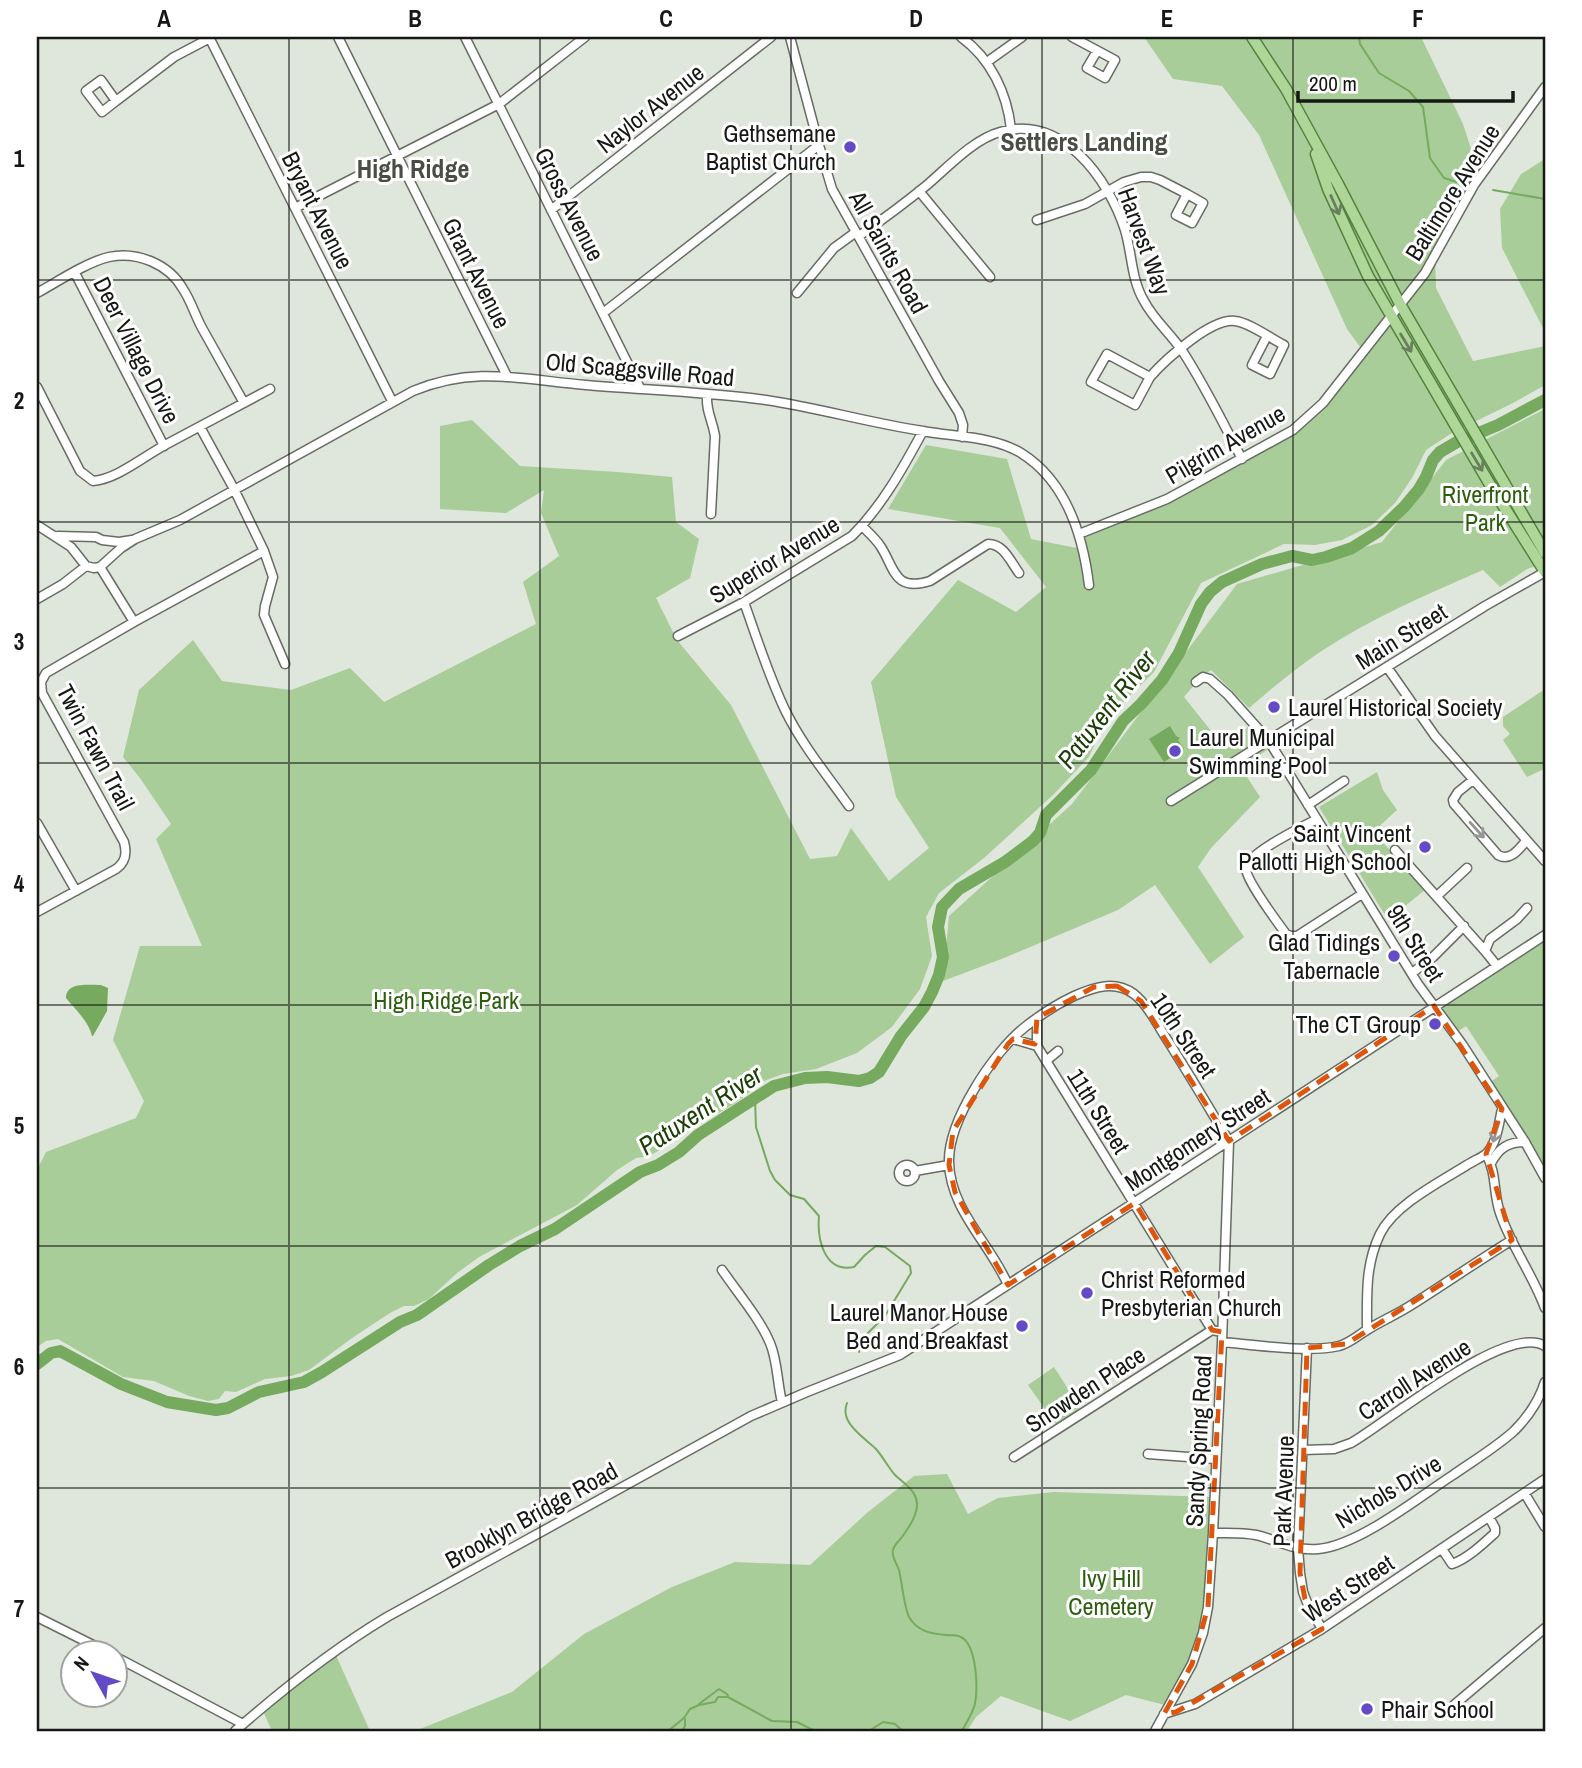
<svg xmlns="http://www.w3.org/2000/svg" width="1582" height="1768" viewBox="0 0 1582 1768" font-family="'Archivo Narrow',sans-serif">
	<rect width="100%" height="100%" fill="#dfe6dc"/>
	<path fill="#a8cd99" d="M1144,37H1421L1463,124L1474,158V185L1435,256L1436,288L1473,361L1545,346V385L1513,403L1452,433L1426,450L1412,478L1395,503L1372,525L1342,540L1315,545L1284,544L1201,583L1154,672L1106,719L1089,757L1053,795L984,858L939,893L926,917L932,956L920,989L892,1027L857,1053L816,1069L783,1074L764,1081L734,1104L696,1126L667,1146L649,1156L636,1158L617,1170L577,1205L479,1257L457,1273L429,1299L414,1306H404L390,1313L352,1338L309,1370L291,1376L265,1379L236,1392L225,1391L219,1399L208,1401L189,1396L154,1381L123,1377L58,1339L46,1341L37,1347V1170L46,1152L136,1118L144,1101L113,1040L140,946H202L156,839L171,824L140,778L123,757L139,690L193,640L222,681L291,690L350,668L384,702L536,624L523,582L559,556L541,513L544,490L506,513L440,509V426L472,420L520,466L618,472L672,477L676,522L699,539L690,578L656,598L677,640L731,705L810,859L837,856L851,828L889,881L929,848L896,797L871,682L958,580L1016,612L1046,587L1000,528L888,509L926,445L1007,459L1031,539L1082,549L1079,534L1142,509L1308,417L1363,351L1347,329L1259,135L1222,86L1173,79Z
		M1545,159V332L1502,248L1500,209L1521,174Z
		M1545,409V563L1527,569L1500,587L1483,570C1428,594 1371,618 1320,652C1295,669 1272,688 1249,708L1211,670L1200,678L1184,697L1224,747L1249,726L1267,750L1241,768L1260,797L1211,848L1198,867L1244,937L1210,964L1155,885L1118,910L1004,958L943,981L949,916L1072,804L1237,584L1382,542L1446,460Z
		M1545,689V771L1544,769L1527,777L1503,740L1510,734L1503,726V717Z
		M1377,772L1383,790L1397,810L1373,832L1426,889L1388,920L1319,807Z
		M1545,935V1178L1488,1084L1499,1076L1466,1026L1454,1034L1434,1006Z
		M1054,1367L1070,1392L1068,1393L1083,1414L1059,1429L1028,1385Z
		M947,1474L968,1514L998,1498L1054,1492L1214,1497L1208,1607L1196,1654L1169,1706L1126,1695L1070,1721L1001,1696L976,1717L967,1731H415L512,1692L584,1634L672,1587L735,1562L810,1565L868,1512L914,1476Z
		M334,1651L370,1731H272L262,1709Z"/>
	<path fill="#76aa5e" d="M1170,726L1176,736L1180,738L1178,740L1184,749L1164,762L1149,739Z
		M101,985L108,988L107,1011L93,1036H92C89,1022 75,1009 66,998C66,982 88,985 101,985Z"/>
	<g fill="none" stroke-linecap="round" stroke-linejoin="round">
		<path stroke="#76aa5e" stroke-width="2" d="M1359,37L1360,44L1379,73L1409,91L1423,107L1430,158L1444,178L1460,183
			M1493,190L1545,199
			M755,1098L756,1127L770,1171L775,1180L790,1195L804,1199L819,1216C817,1239 824,1273 854,1267L865,1255L876,1246L885,1247L910,1266L911,1273L885,1316L861,1340L859,1352
			M847,1403C839,1423 864,1437 876,1449C883,1457 888,1467 895,1475C901,1481 910,1486 914,1494C923,1508 910,1526 902,1537C899,1541 894,1545 893,1550C891,1556 897,1564 899,1570C902,1583 904,1606 909,1617C917,1631 931,1634 946,1635C951,1636 956,1634 961,1637C977,1645 979,1692 974,1707C971,1716 966,1723 962,1731
			M699,1704L719,1689L727,1694L728,1696
			M668,1731L684,1718L690,1709L699,1705L715,1702L718,1697H728L772,1721L797,1722L815,1731
			M682,1731L685,1726V1719
			M869,1731L883,1722L895,1724L903,1731"/>
		<path stroke="#76aa5e" stroke-width="12" d="M37,1364L51,1353L60,1351L121,1384L167,1402L216,1410L228,1408L259,1392L304,1382L322,1372L400,1322L417,1315L489,1265L520,1246L555,1229L640,1172L658,1165L679,1152L698,1135L774,1086L805,1078L827,1077L859,1081L870,1078L879,1072L901,1036L924,1007L932,992L939,975L943,957L938,927L942,907L959,889L1005,862L1033,841L1040,833L1046,815L1091,770L1123,721L1141,704L1162,680L1179,653L1201,604L1210,592L1222,582L1262,564L1292,556L1312,560L1326,557L1352,548L1379,531L1404,507L1419,489L1426,477L1433,460L1440,452L1457,442L1498,425L1545,400"/>
		<g stroke="#676d64" stroke-width="11">
			<path id="minor" d="M209,37L392,401
				M338,37L507,376
				M465,37L640,388
				M790,37L818,142L832,189L939,381L959,413L963,425L962,437
				M961,37C991,59 1007,93 1011,129
				M1072,37L1115,60L1105,78L1087,68L1097,51
				M987,62L1022,37
				M116,101L102,112L86,91L101,80L116,101L174,57L210,38
				M919,191L990,277
				M295,208L499,104L585,37
				M551,210L771,37
				M1037,220L1085,204L1124,182L1141,177H1151L1160,180L1187,194L1176,215L1192,223L1203,203L1187,194
				M859,236C882,220 905,203 927,185C948,167 974,139 1000,132C1062,114 1108,178 1125,230C1132,253 1131,279 1144,301C1154,320 1171,334 1183,352C1205,386 1223,423 1242,459
				M75,273L164,446
				M37,293C57,282 87,262 109,257C137,251 169,264 183,289C191,301 195,315 202,328C216,353 230,378 244,403
				M797,293L834,248L856,232
				M603,313L819,145
				M1150,377L1135,405L1091,382L1107,354L1150,377C1165,360 1211,318 1235,321C1248,322 1272,339 1284,345L1270,374L1252,365L1267,336
				M37,387L80,471L93,481C117,479 143,457 165,445C200,426 235,408 270,389
				M707,394C706,413 712,418 715,436L711,514
				M200,427L234,489L264,551L273,577L265,606L264,615L285,664
				M37,525L71,547L86,566L94,568L100,567L121,548L135,539L180,520L413,391C476,365 523,380 586,385C646,390 706,392 766,400C819,408 870,423 923,431C954,437 993,436 1021,453C1066,481 1083,536 1089,585
				M862,526C869,533 876,539 881,547C895,569 894,592 930,581L988,544C1004,544 1010,561 1019,573
				M1079,534L1167,499L1191,486L1293,430L1323,403L1425,273L1474,185L1545,87
				M58,536L96,537L102,540L119,542L132,540
				M100,567L134,622
				M37,599L63,584L86,566
				M744,602C757,639 769,677 786,712C803,746 827,775 849,806
				M678,636L744,602L852,536C882,506 903,468 923,431
				M1387,667L1435,736L1545,861
				M1196,682L1203,677L1210,679L1228,695L1269,741L1418,984L1462,1044L1525,1142L1545,1178
				M1473,780L1458,792L1453,800L1454,804L1498,855C1510,862 1519,849 1526,841
				M1171,801L1485,606L1545,572
				M1308,805L1344,781
				M1317,819C1303,827 1247,853 1246,868C1245,879 1278,923 1286,934L1291,936H1297L1362,894
				M37,823L76,891
				M1395,850L1485,951
				M1437,896L1467,868
				M37,912L116,869C126,862 127,853 124,842L42,693L41,682L46,673L134,622L264,551
				M1497,966L1485,951L1490,939L1517,919L1527,908
				M1412,973L1433,957L1464,926
				M1037,1018V1046L1212,1330L1222,1332
				M1013,1039L1037,1046
				M1046,1061L1058,1051
				M1486,1154C1497,1173 1493,1193 1500,1213C1511,1246 1533,1275 1545,1308
				M1491,1163C1499,1148 1508,1142 1525,1142
				M899 1173a8 8 0 1 1 16 0a8 8 0 1 1-16 0Z
				M915,1171L949,1165
				M722,1270C737,1292 760,1319 770,1343C778,1362 777,1383 782,1402
				M1008,1285C990,1243 950,1210 949,1162C948,1121 993,1052 1025,1027C1040,1015 1057,1004 1074,996C1094,987 1115,980 1134,994C1149,1006 1158,1026 1168,1041C1189,1074 1209,1108 1229,1141
				M1367,1329C1367,1296 1365,1265 1380,1234C1394,1205 1440,1182 1467,1165C1473,1161 1481,1158 1486,1154C1497,1144 1499,1122 1502,1109
				M1222,1342C1255,1345 1308,1353 1339,1346C1350,1343 1357,1336 1367,1330C1381,1321 1398,1314 1413,1304C1446,1283 1478,1261 1512,1240
				M1307,1348L1298,1548L1300,1573L1303,1592L1308,1605L1322,1629
				M1303,1450L1334,1449L1351,1443C1388,1422 1507,1322 1545,1346
				M1148,1454L1215,1459
				M1014,1457L1212,1330
				M1525,1494L1545,1527
				M1213,1533C1227,1533 1242,1532 1256,1535C1278,1540 1292,1551 1318,1549C1358,1546 1419,1497 1453,1475C1473,1461 1495,1448 1514,1431C1528,1417 1539,1401 1545,1382
				M1442,1549L1452,1564C1467,1559 1483,1544 1495,1533V1528L1489,1517
				M37,1617L107,1652
				M116,1657L243,1724
				M1454,1705L1545,1628
				M1164,1714L1195,1704L1322,1629L1545,1479
				M235,1731C283,1689 332,1650 387,1617L751,1416L807,1392L900,1355L1545,935
				M1155,1731L1192,1664L1203,1633L1208,1607L1213,1533L1222,1342L1229,1141"/>
		</g>
		<g stroke="#54823e" stroke-width="13">
			<path id="major" d="M1252,37L1286,89L1338,184L1400,304L1545,553
				M1316,154L1328,189L1368,276L1489,483L1545,572"/>
		</g>
		<use href="#minor" stroke="#fff" stroke-width="8"/>
		<use href="#major" stroke="#add698" stroke-width="10"/>
	</g>
	<defs><path id="oneway-shaft" d="M-6 0H5M1.5-3L5.5 0L1.5 3" fill="none" stroke-width="1.6" stroke-linecap="round" stroke-linejoin="round" transform="scale(1.75)"/></defs>
	<g stroke="#69805d">
		<use href="#oneway-shaft" transform="translate(1335 205) rotate(66)"/>
		<use href="#oneway-shaft" transform="translate(1406 343) rotate(59)"/>
		<use href="#oneway-shaft" transform="translate(1477 462) rotate(59)"/>
	</g>
	<g stroke="#969795">
		<use href="#oneway-shaft" transform="translate(1477 830) rotate(48)"/>
		<use href="#oneway-shaft" transform="translate(1496 1132) rotate(107)"/>
	</g>
	<path fill="none" stroke="#dd560c" stroke-width="5" stroke-dasharray="14 9" stroke-linejoin="round" d="M1117,986L1141,1001L1229,1141L1434,1006L1502,1109L1486,1154L1512,1240L1346,1344L1307,1348L1300,1573L1305,1599L1322,1629L1176,1712L1164,1714L1192,1664L1208,1607L1222,1332L1212,1330L1135,1203L1008,1285L955,1192L949,1165L953,1131L1008,1044L1013,1039L1035,1044L1037,1018L1094,987Z"/>
	<path fill="none" stroke="#151814" stroke-width="2" stroke-opacity="0.55" d="M289,37V1731M540,37V1731M791,37V1731M1042,37V1731M1293,37V1731M37,280H1545M37,522H1545M37,763H1545M37,1005H1545M37,1246H1545M37,1488H1545"/>
	<g fill="#624bc4" stroke="#fff" stroke-width="2.5">
		<circle cx="850" cy="147" r="7"/>
		<circle cx="1274" cy="707" r="7"/>
		<circle cx="1175" cy="751" r="7"/>
		<circle cx="1425" cy="847" r="7"/>
		<circle cx="1394" cy="956" r="7"/>
		<circle cx="1435" cy="1024" r="7"/>
		<circle cx="1087" cy="1293" r="7"/>
		<circle cx="1022" cy="1326" r="7"/>
		<circle cx="1367" cy="1709" r="7"/>
	</g>
	<g text-anchor="middle" dominant-baseline="central" stroke-width="6" stroke-linejoin="round" paint-order="stroke">
		<g font-size="24" fill="#151814" stroke="#fff">
			<text transform="translate(650 108) rotate(-38)">Naylor Avenue</text>
			<text transform="translate(1452 192) rotate(-58)">Baltimore Avenue</text>
			<text transform="translate(570 204) rotate(63)">Gross Avenue</text>
			<text transform="translate(318 210) rotate(63)">Bryant Avenue</text>
			<text transform="translate(1145 241) rotate(70)">Harvest Way</text>
			<text transform="translate(889 252) rotate(61)">All Saints Road</text>
			<text transform="translate(477 273) rotate(63)">Grant Avenue</text>
			<text transform="translate(137 350) rotate(63)">Deer Village Drive</text>
			<text transform="translate(640 369) rotate(5)">Old Scaggsville Road</text>
			<text transform="translate(1225 444) rotate(-30)">Pilgrim Avenue</text>
			<text transform="translate(774 559) rotate(-31)">Superior Avenue</text>
			<text transform="translate(1401 636) rotate(-32)">Main Street</text>
			<text transform="translate(96 747) rotate(62)">Twin Fawn Trail</text>
			<text transform="translate(1416 943) rotate(58)">9th Street</text>
			<text transform="translate(1184 1035) rotate(56)">10th Street</text>
			<text transform="translate(1099 1111) rotate(58)">11th Street</text>
			<text transform="translate(1197 1139) rotate(-33)">Montgomery Street</text>
			<text transform="translate(1414 1379) rotate(-33)">Carroll Avenue</text>
			<text transform="translate(1085 1389) rotate(-33)">Snowden Place</text>
			<text transform="translate(1198 1441) rotate(-87)">Sandy Spring Road</text>
			<text transform="translate(1283 1491) rotate(-88)">Park Avenue</text>
			<text transform="translate(1388 1491) rotate(-31)">Nichols Drive</text>
			<text transform="translate(531 1515) rotate(-29)">Brooklyn Bridge Road</text>
			<text transform="translate(1348 1588) rotate(-33)">West Street</text>
		</g>
		<g font-size="24" fill="#151814" stroke="#fff" text-anchor="end">
			<text x="836" y="133">Gethsemane<tspan x="836" dy="28">Baptist Church</tspan></text>
			<text x="1288" y="707" text-anchor="start">Laurel Historical Society</text>
			<text x="1189" y="737" text-anchor="start">Laurel Municipal<tspan x="1189" dy="28">Swimming Pool</tspan></text>
			<text x="1411" y="833">Saint Vincent<tspan x="1411" dy="28">Pallotti High School</tspan></text>
			<text x="1380" y="942">Glad Tidings<tspan x="1380" dy="28">Tabernacle</tspan></text>
			<text x="1421" y="1024">The CT Group</text>
			<text x="1101" y="1279" text-anchor="start">Christ Reformed<tspan x="1101" dy="28">Presbyterian Church</tspan></text>
			<text x="1008" y="1312">Laurel Manor House<tspan x="1008" dy="28">Bed and Breakfast</tspan></text>
			<text x="1381" y="1709" text-anchor="start">Phair School</text>
		</g>
		<g font-size="24" fill="#2d5e0e" stroke="#fff">
			<text x="1485" y="494">Riverfront<tspan x="1485" dy="28">Park</tspan></text>
			<text x="446" y="1000">High Ridge Park</text>
			<text x="1111" y="1578">Ivy Hill<tspan x="1111" dy="28">Cemetery</tspan></text>
		</g>
		<g font-size="26" font-weight="bold" fill="#484e46" stroke="#fff">
			<text x="1084" y="141">Settlers Landing</text>
			<text x="413" y="168">High Ridge</text>
		</g>
		<g font-size="26" font-style="italic" fill="#1d4009" stroke="#fff">
			<text transform="translate(1106 709) rotate(-52)">Patuxent River</text>
			<text transform="translate(700 1110) rotate(-33)">Patuxent River</text>
		</g>
	</g>
	<rect width="1582" height="1768" fill="none" stroke="#ffffff" stroke-width="77"/>
	<g transform="translate(94 1674) rotate(310)"><circle r="33" fill="#ffffff" stroke="#a1a3a1" stroke-width="2"/>
	<path d="M0-5L12 26L0 18L-12 26Z" fill="#624bc4"/>
	<text y="-10" font-size="19" font-weight="bold" text-anchor="middle" fill="#151814">N</text>
	</g>
	<path d="M1298 91v10h215v-10" fill="none" stroke="#151814" stroke-width="3.5"/>
	<text x="1309" y="91" font-size="21" fill="#151814" stroke="#ffffff" stroke-width="5" paint-order="stroke">200 m</text>
	<rect x="38" y="38" width="1506" height="1692" fill="none" stroke="#151814" stroke-width="2.5"/>
	<g font-size="23" text-anchor="middle" font-weight="bold" fill="#151814">
		<text x="164" y="27">A</text>
		<text x="415" y="27">B</text>
		<text x="666" y="27">C</text>
		<text x="916" y="27">D</text>
		<text x="1167" y="27">E</text>
		<text x="1418" y="27">F</text>
		<text x="19" y="167">1</text>
		<text x="19" y="409">2</text>
		<text x="19" y="650">3</text>
		<text x="19" y="892">4</text>
		<text x="19" y="1134">5</text>
		<text x="19" y="1375">6</text>
		<text x="19" y="1617">7</text>
	</g>
</svg>
